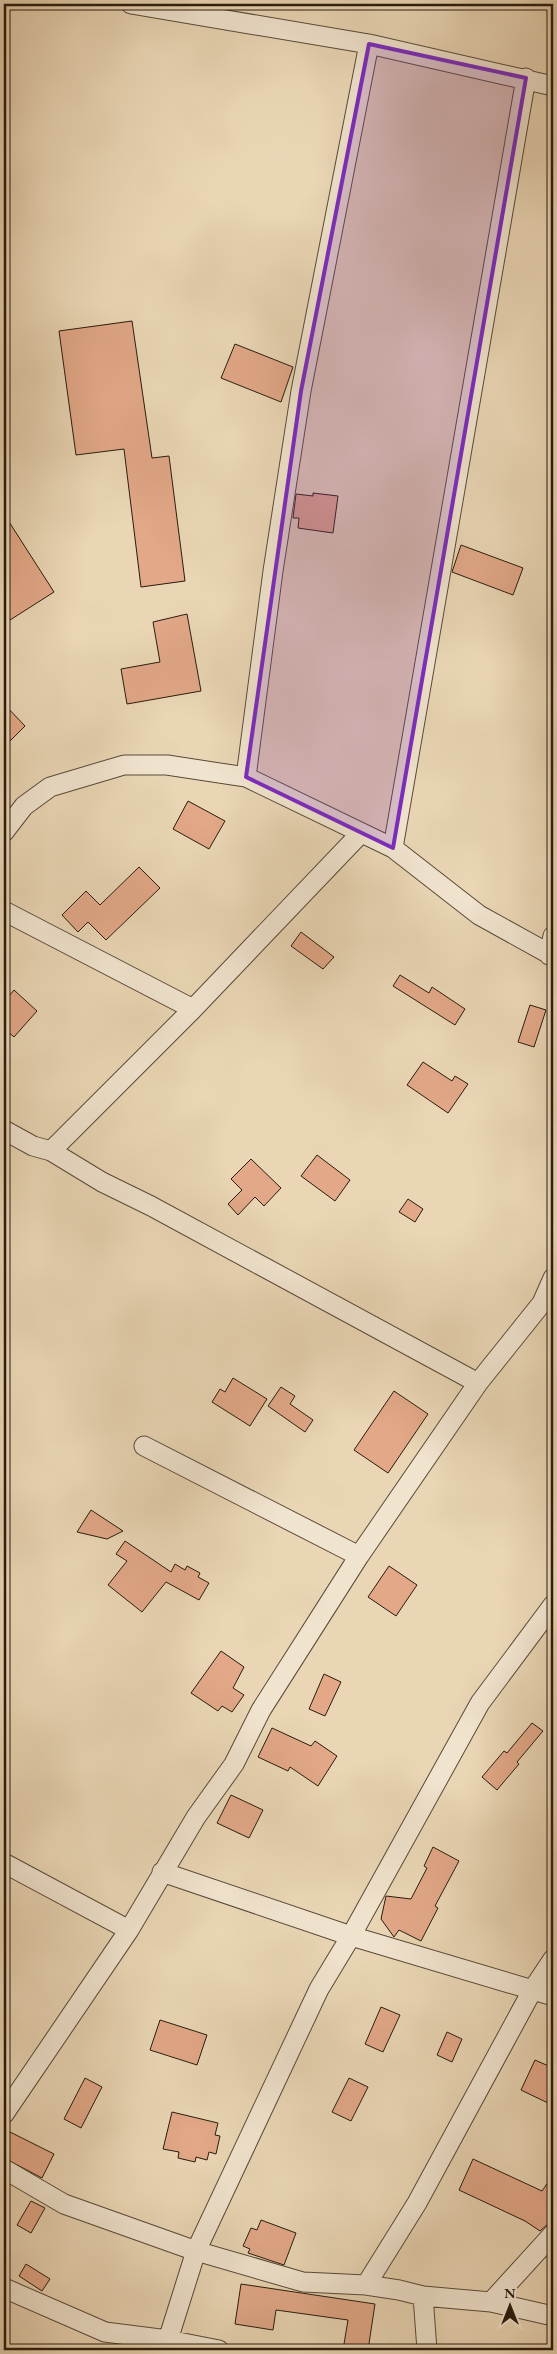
<svg xmlns="http://www.w3.org/2000/svg" width="557" height="2354" viewBox="0 0 557 2354" font-family="'EB Garamond',serif">
	<rect width="100%" height="100%" fill="#ead6b5"/>
	<filter id="stains"><feTurbulence type="fractalNoise" baseFrequency=".004" numOctaves="4"/><feColorMatrix values="0 0 0 0 .2 0 0 0 0 .09 0 0 0 0 .02 0 0 0 .5 -.17"/></filter>
	<radialGradient id="worn" r=".72"><stop offset=".6" stop-color="#630" stop-opacity="0"/><stop offset="1" stop-color="#630" stop-opacity=".3"/></radialGradient>
	<path fill="#e2a888" stroke="#281c0e" d="M132,321L152,458L169,456L185,581L141,587L124,449L76,455L59,331Z
		M235,344L293,367L281,402L221,378Z
		M313,493L338,496L333,533L298,528L299,518H293L296,494L313,496Z
		M4,514L54,592L10,620L4,610Z
		M461,545L523,568L513,595L452,572Z
		M187,614L201,691L127,704L121,669L160,662L153,622Z
		M4,704L25,726L4,747Z
		M188,801L225,821L209,849L173,829Z
		M139,867L160,888L106,940L88,922L78,932L62,915L86,891L100,905Z
		M301,932L334,957L323,969L291,946Z
		M400,975L429,993L432,987L465,1009L455,1025L393,986Z
		M14,990L37,1011L14,1037L4,1028V1002Z
		M530,1005L546,1010L534,1047L518,1042Z
		M423,1062L452,1081L455,1076L468,1084L448,1113L407,1085Z
		M317,1155L350,1180L335,1201L301,1176Z
		M251,1159L281,1188L264,1206L255,1197L238,1215L228,1204L242,1190L231,1179Z
		M408,1199L423,1209L415,1222L399,1212Z
		M233,1378L267,1399L250,1426L212,1402L220,1389L225,1392Z
		M281,1387L295,1396L290,1404L313,1420L305,1432L268,1406Z
		M394,1391L428,1414L388,1473L354,1450Z
		M91,1510L123,1531L107,1539L77,1532Z
		M125,1541L171,1572L175,1564L185,1570L187,1566L200,1573L198,1577L209,1583L199,1600L166,1582L142,1612L108,1585L127,1561L116,1554Z
		M389,1566L417,1585L396,1616L368,1597Z
		M221,1651L244,1667L233,1688L244,1695L232,1712L222,1706L218,1711L191,1693Z
		M324,1674L341,1682L325,1716L309,1709Z
		M532,1723L543,1731L517,1762L519,1764L497,1790L482,1777L504,1751L507,1753Z
		M272,1728L311,1746L315,1741L337,1756L318,1786L290,1767L288,1771L258,1757Z
		M231,1795L263,1810L249,1838L217,1823Z
		M433,1847L459,1861L435,1906L438,1908L421,1941L399,1930L394,1937L381,1919L386,1896L411,1899L427,1868L424,1866Z
		M381,2007L400,2015L383,2052L365,2044Z
		M160,2020L207,2035L197,2065L150,2050Z
		M447,2032L462,2039L452,2062L437,2055Z
		M535,2060L553,2068V2097L550,2104L521,2090Z
		M85,2078L102,2087L81,2128L64,2119Z
		M349,2078L368,2087L351,2121L332,2112Z
		M172,2112L218,2123L215,2135L220,2136L216,2154L209,2152L207,2160L196,2157L195,2162L178,2158L179,2152L163,2149Z
		M10,2132L54,2154L42,2178L4,2158V2144Z
		M473,2159L542,2191L553,2175V2223H549L540,2231L525,2221L459,2190Z
		M31,2201L45,2208L31,2233L17,2225Z
		M261,2220L296,2233L284,2265L248,2253L250,2249L243,2246L251,2228L257,2230Z
		M26,2264L50,2279L42,2291L19,2276Z
		M241,2284L375,2304L368,2350H343L348,2320L276,2310L273,2330L235,2324Z"/>
	<g fill="none" stroke-linecap="round" stroke-linejoin="round">
		<g stroke="#584a38" stroke-width="21">
			<path id="minor" d="M131,4L369,44L553,86
				M246,777L273,571L301,391L369,44
				M4,832L24,806L50,787L124,765H167L246,777L393,848L479,915L553,956
				M393,848L526,78
				M4,911L193,1009
				M549,955L553,936
				M4,1130L33,1146L51,1151L102,1182L151,1206L478,1383
				M51,1151L193,1009L361,833
				M144,1446L359,1556
				M4,1863L129,1930
				M162,1872L351,1936L553,1996
				M4,2114L129,1930L196,1817L234,1764L261,1710L359,1556L478,1383L542,1303L553,1278
				M4,2169L64,2204L196,2251L303,2282L366,2285L399,2290L423,2296L491,2302L553,2316
				M366,2285L417,2203L533,1989L553,1959
				M4,2288L105,2332L168,2340L219,2350
				M423,2296L427,2350
				M491,2302L553,2234
				M168,2340L196,2251L319,1989L351,1936L480,1703L553,1605"/>
		</g>
		<use href="#minor" stroke="#f1e4cf" stroke-width="19"/>
	</g>
	<path fill="#7b2cbf" fill-opacity="0.2" stroke="#7b2cbf" stroke-width="4" stroke-linejoin="round" d="M369,44L526,78L393,848L246,777L301,391Z"/>
	<rect width="557" height="2354" fill="none" stroke="#ead6b5" stroke-width="20"/>
	<rect x="5" y="5" width="547" height="2344" fill="none" stroke="#281c0e" stroke-width="2.5"/>
	<rect x="10" y="10" width="537" height="2334" fill="none" stroke="#281c0e"/>
	<g transform="translate(510 2306)" stroke="#f1e4cf" stroke-width="4" paint-order="stroke">
	<path d="M0-4L9 19L0 12L-9 19Z" fill="#281c0e"/>
	<text y="-8" font-size="14" font-weight="bold" text-anchor="middle" fill="#281c0e">N</text>
	</g>
	<rect width="100%" height="100%" filter="url(#stains)"/>
	<rect width="100%" height="100%" fill="url(#worn)"/>
</svg>
